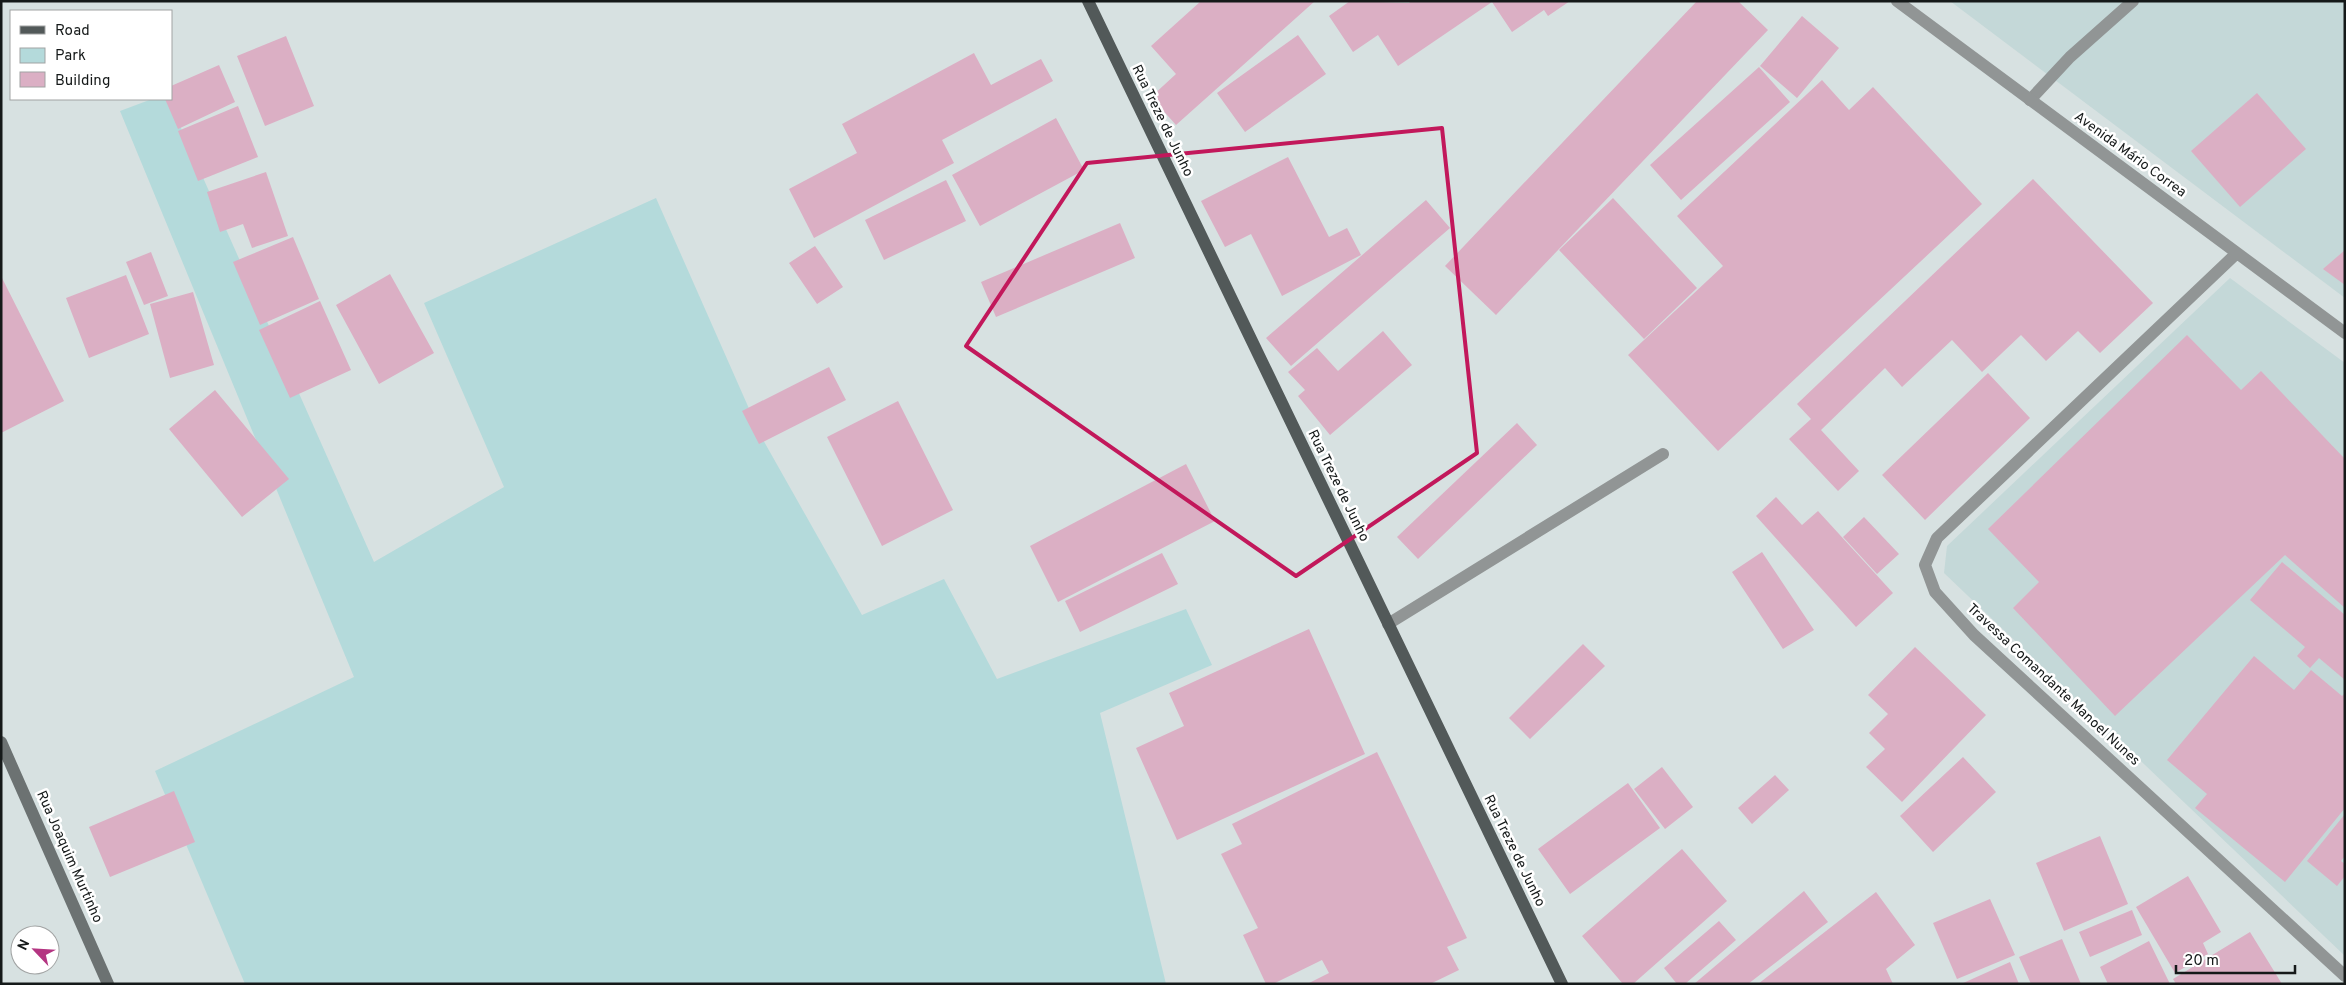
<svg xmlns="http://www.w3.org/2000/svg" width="2346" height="985" viewBox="0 0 2346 985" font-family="Overpass,sans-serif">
	<rect width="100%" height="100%" fill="#d7e1e1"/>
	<path fill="#c4d8d8" d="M1950,1H2345V298Z
		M2230,278L2345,363V956L1944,573L1947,546Z"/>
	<path fill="#b4dadb" d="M152,99H168L374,562L504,487L424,303L656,198L762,438L862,615L944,579L997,679L1186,609L1212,665L1100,713L1166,984H245L155,771L354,677L120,111Z"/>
	<path fill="#dbafc4" d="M1201,1H1315L1176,125L1151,97L1176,74L1151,46Z
		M1350,1L1409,3L1411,1H1570L1548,16L1544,10L1512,32L1492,2L1398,66L1378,35L1353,52L1329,16Z
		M1697,1H1738L1768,30L1496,315L1445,266Z
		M1802,16L1839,48L1797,98L1760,66Z
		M1298,35L1326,74L1245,132L1217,93Z
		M286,36L314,106L265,126L237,56Z
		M974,53L991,85L1041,59L1053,81L942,140L954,163L814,238L789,189L857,153L842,124Z
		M219,65L235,102L178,129L165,99H171V86Z
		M1759,67L1790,102L1681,200L1650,165Z
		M1822,80L1849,110L1873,87L1982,204L1718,451L1628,355L1723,266L1677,216Z
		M2257,93L2306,149L2240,207L2191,151Z
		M238,106L258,157L198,181L178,131Z
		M1056,118L1084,170L980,226L952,175Z
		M1288,157L1329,237L1347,228L1361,255L1282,296L1251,234L1225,247L1201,201Z
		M266,172L288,236L252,248L243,224L220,232L207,192Z
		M2033,179L2153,303L2100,353L2078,331L2046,361L2021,335L1982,372L1952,340L1902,387L1885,368L1821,430L1859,471L1838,491L1789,439L1811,419L1797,404Z
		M946,180L966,221L884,260L865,220Z
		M1613,198L1697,288L1644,339L1559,250Z
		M1426,200L1450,228L1291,366L1266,338Z
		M1120,223L1135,258L996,317L981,282Z
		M293,237L319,299L260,325L233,262Z
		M815,246L843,287L817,304L789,263Z
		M2345,250V285L2323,269Z
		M151,252L168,296L144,305L126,262Z
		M390,274L434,353L379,384L336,305Z
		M126,275L149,334L89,358L66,298Z
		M1,276L64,401L1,433Z
		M193,292L214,365L170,378L150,304Z
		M320,301L351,370L290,398L259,330Z
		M1383,331L1412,365L1330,435L1298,396L1305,390L1288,372L1317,348L1338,371Z
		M2187,335L2241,390L2261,371L2345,459V608L2285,555L2115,716L2013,608L2039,582L1988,529Z
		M829,367L846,400L759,444L742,411Z
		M1988,373L2030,418L1925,520L1882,475Z
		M215,390L289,479L242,517L169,429Z
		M898,401L953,510L882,546L827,437Z
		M1517,423L1537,445L1418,559L1397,537Z
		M1186,464L1215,521L1058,602L1030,546Z
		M1776,497L1802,525L1818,511L1893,593L1856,627L1756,516Z
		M1864,517L1899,554L1877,574L1843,537Z
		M1762,552L1814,630L1783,649L1732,572Z
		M1162,553L1178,584L1080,632L1065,601Z
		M2282,562L2345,615V680L2319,658L2310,668L2297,656L2305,647L2250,600Z
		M1309,629L1365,754L1177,840L1136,748L1184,726L1169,693Z
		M1583,644L1605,666L1530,739L1509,718Z
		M1915,647L1986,715L1902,802L1866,767L1885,749L1869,733L1888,714L1868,695Z
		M2254,656L2294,690L2311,670L2342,696L2345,693V808L2285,882L2195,808L2207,794L2167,760Z
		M1377,752L1467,938L1447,947L1459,970L1430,984H1307L1329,973L1322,960L1273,984H1266L1243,935L1258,928L1221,854L1242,844L1232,824Z
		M1963,757L1996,792L1933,852L1900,816Z
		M1662,767L1693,807L1665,829L1634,789Z
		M1775,775L1789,790L1752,824L1738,808Z
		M1628,783L1660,828L1570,894L1538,849Z
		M174,791L195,842L110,877L89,827Z
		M2345,814V856L2341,861L2345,864V876L2337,886L2307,861Z
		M2100,836L2128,904L2064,931L2036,863Z
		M1682,849L1727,901L1633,984H1623L1582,936Z
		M2188,876L2221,932L2203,943L2208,954L2175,973L2136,907Z
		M1804,891L1828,922L1748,984H1694Z
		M1876,892L1915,945L1886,969L1893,984H1758Z
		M1990,899L2015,955L1957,979L1933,923Z
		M2132,910L2142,935L2090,957L2079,932Z
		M1719,921L1736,940L1685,984H1677L1664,968Z
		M2250,932L2282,984H2176L2173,979Z
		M2062,939L2081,984H2031L2019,957Z
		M2149,941L2170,984H2108L2100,967Z
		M2010,962L2019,984H1961Z"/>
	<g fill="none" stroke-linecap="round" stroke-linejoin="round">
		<path stroke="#919595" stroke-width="12" d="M2030,100L2070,57L2133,1
			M1388,624L1663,454"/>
		<path stroke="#919595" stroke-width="12" d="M1897,1L2345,333
			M2237,253L1937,538L1925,565L1935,592L1974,635L2345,976"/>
		<path stroke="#6c7272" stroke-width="12" d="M1,742L108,984"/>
		<path stroke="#525959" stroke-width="12" d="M1088,1L1562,984"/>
	</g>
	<path fill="none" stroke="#c2185b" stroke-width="4" stroke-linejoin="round" d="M1442,128L1477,453L1296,576L966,346L1087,163Z"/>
	<g text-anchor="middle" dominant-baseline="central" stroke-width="5" stroke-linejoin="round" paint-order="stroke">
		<g font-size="14" fill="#151919" stroke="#fff">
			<text transform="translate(1162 121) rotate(64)">Rua Treze de Junho</text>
			<text transform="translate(2130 155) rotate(36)">Avenida Mário Correa</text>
			<text transform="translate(1338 486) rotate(64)">Rua Treze de Junho</text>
			<text transform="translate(2053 685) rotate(43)">Travessa Comandante Manoel Nunes</text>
			<text transform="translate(1514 851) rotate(64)">Rua Treze de Junho</text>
			<text transform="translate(69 857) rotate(66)">Rua Joaquim Murtinho</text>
		</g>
	</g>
	<rect width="2346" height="985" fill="none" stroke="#151919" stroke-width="5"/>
	<rect x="10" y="10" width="162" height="90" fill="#ffffff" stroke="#a1a3a3"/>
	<rect x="20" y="26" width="25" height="8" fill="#525959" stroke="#a1a3a3"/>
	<text x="55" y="35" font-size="15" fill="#151919">Road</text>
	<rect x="20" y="48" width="25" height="15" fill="#b4dadb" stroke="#a1a3a3"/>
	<text x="55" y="60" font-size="15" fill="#151919">Park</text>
	<rect x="20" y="72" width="25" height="15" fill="#dbafc4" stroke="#a1a3a3"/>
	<text x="55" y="85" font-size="15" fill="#151919">Building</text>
	<g transform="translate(35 950) rotate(295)"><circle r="24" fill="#ffffff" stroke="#a1a3a3"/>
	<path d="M0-4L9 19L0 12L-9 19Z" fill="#b43582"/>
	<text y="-8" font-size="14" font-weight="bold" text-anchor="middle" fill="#151919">N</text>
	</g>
	<path d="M2176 965v8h119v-8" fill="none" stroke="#151919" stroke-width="2.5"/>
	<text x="2184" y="965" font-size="15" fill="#151919" stroke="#ffffff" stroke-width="4" paint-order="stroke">20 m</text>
</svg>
